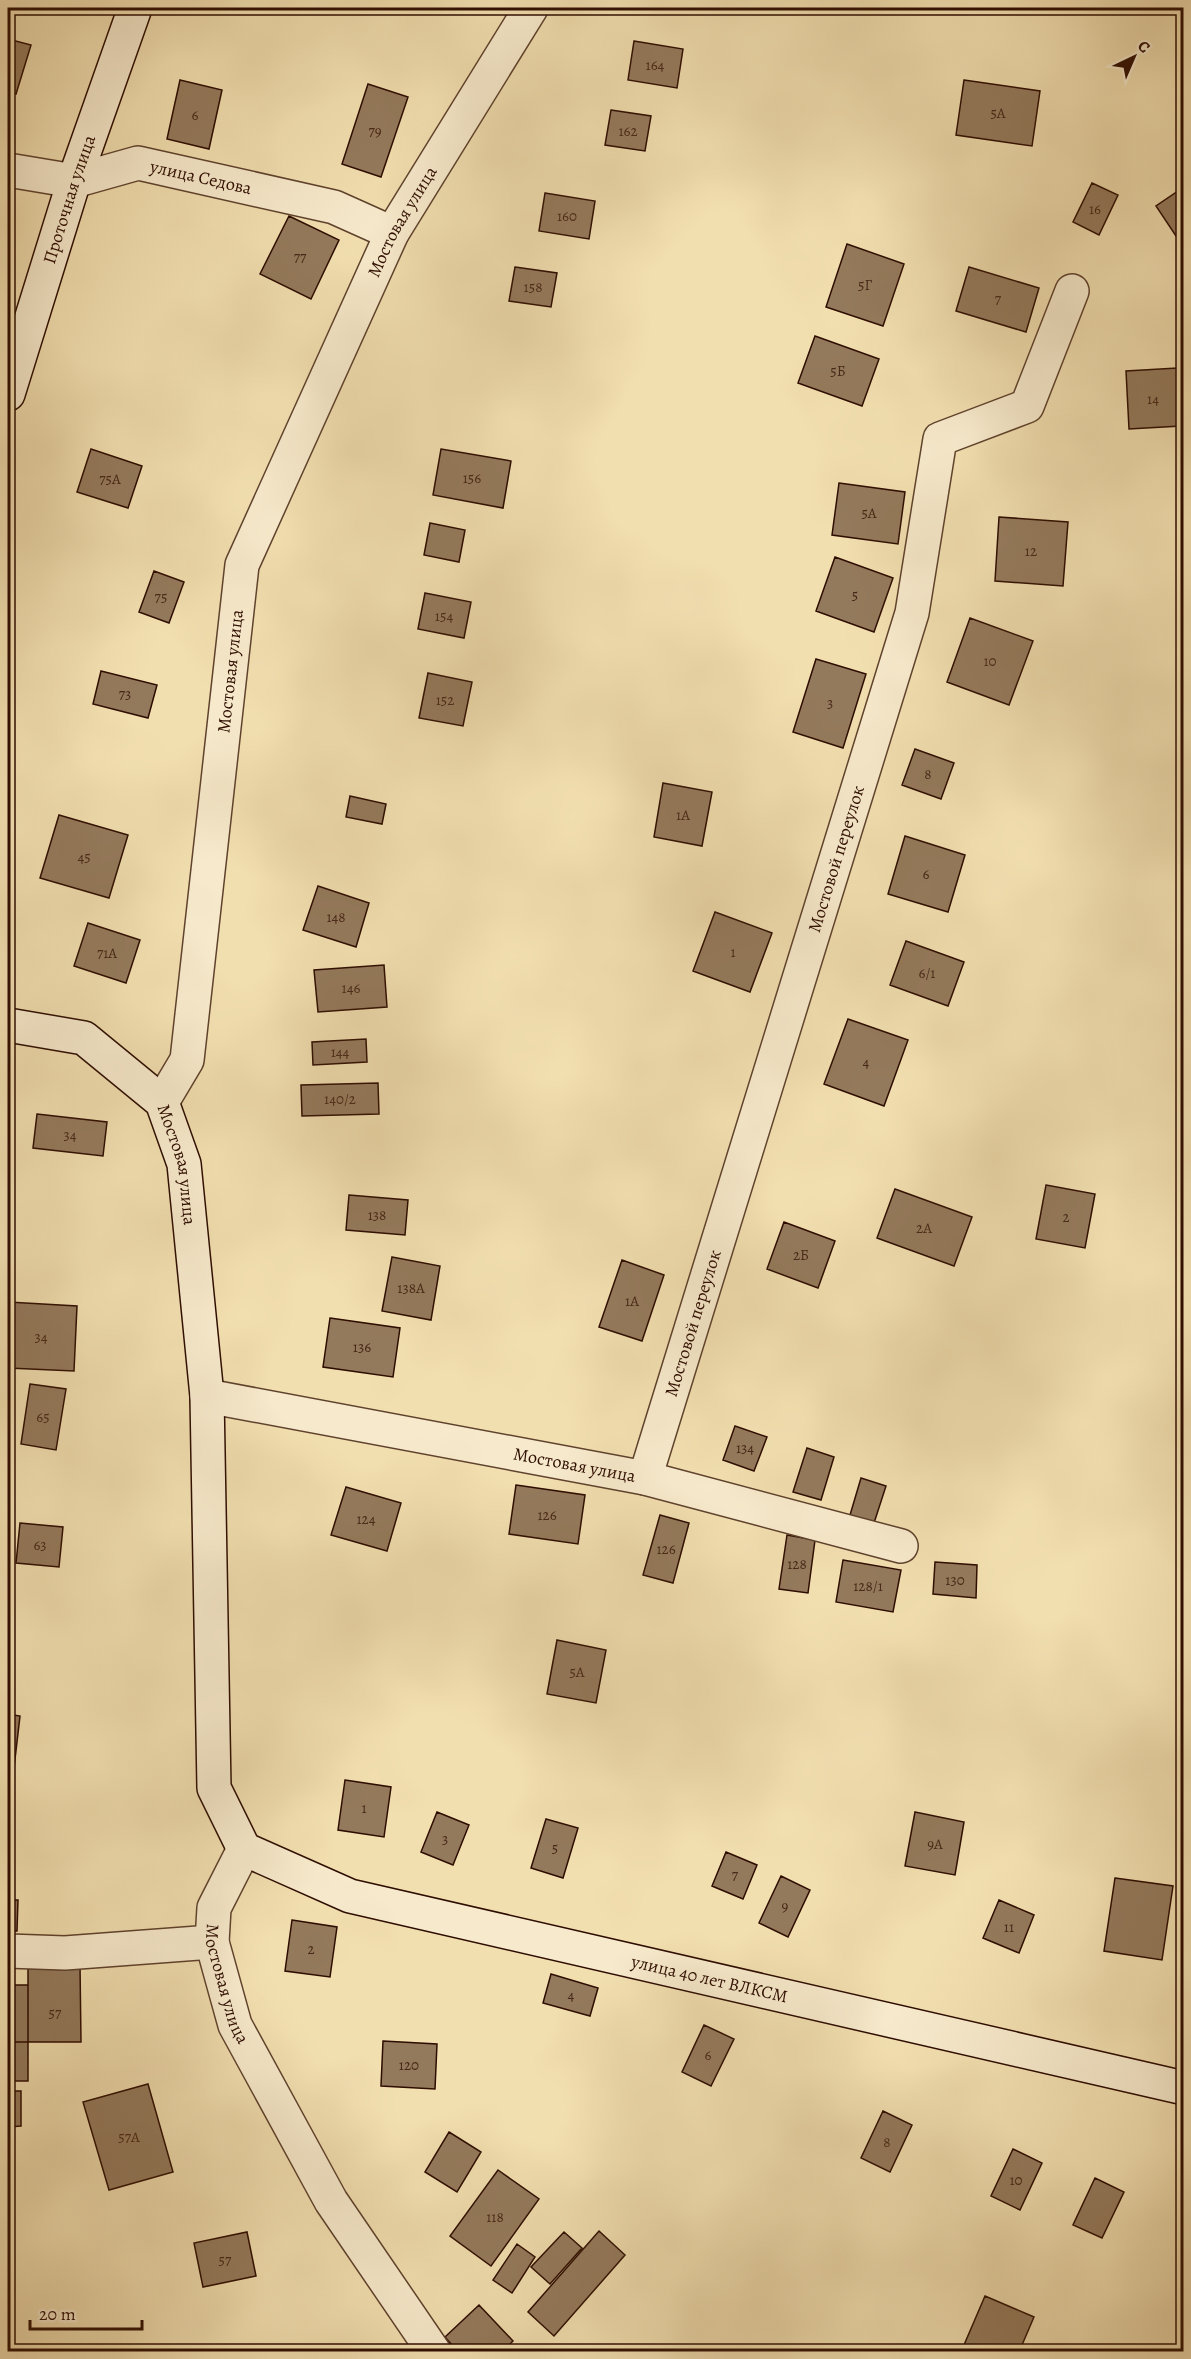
<svg xmlns="http://www.w3.org/2000/svg" width="1191" height="2359" viewBox="0 0 1191 2359" font-family="Alegreya,serif">
	<rect width="100%" height="100%" fill="#f2dfb0"/>
	<filter id="stains"><feTurbulence type="fractalNoise" baseFrequency=".00333" numOctaves="4"/><feColorMatrix values="0 0 0 0 .2 0 0 0 0 .09 0 0 0 0 .02 0 0 0 .5 -.17"/></filter>
	<radialGradient id="worn" r=".72"><stop offset=".6" stop-color="#630" stop-opacity="0"/><stop offset="1" stop-color="#630" stop-opacity=".3"/></radialGradient>
	<path fill="#947a5c" stroke="#2e0d01" stroke-width="1.5" d="M8,39L31,45L16,94L8,92Z
		M634,41L683,49L677,88L628,80Z
		M180,80L222,90L209,149L167,139Z
		M964,80L1040,91L1032,146L956,135Z
		M368,84L408,97L381,177L342,164Z
		M611,110L651,116L645,151L605,145Z
		M1092,183L1118,195L1099,235L1073,222Z
		M1184,187V248L1156,206Z
		M545,193L595,201L589,239L539,231Z
		M289,216L339,240L311,299L260,274Z
		M847,244L904,264L883,326L826,307Z
		M515,267L557,273L551,307L509,301Z
		M969,267L1039,288L1026,332L956,311Z
		M815,336L879,359L862,406L798,383Z
		M1177,368L1181,426L1129,429L1126,371Z
		M91,449L142,466L128,508L77,492Z
		M441,449L511,461L503,508L433,495Z
		M839,483L905,492L898,544L832,535Z
		M999,517L1068,522L1063,586L995,581Z
		M430,523L465,530L459,562L424,555Z
		M835,557L893,578L874,632L816,611Z
		M154,571L184,582L169,623L139,612Z
		M425,593L471,602L464,638L418,629Z
		M970,618L1033,641L1009,705L947,682Z
		M816,659L866,674L843,748L793,732Z
		M101,671L157,685L148,718L93,704Z
		M428,673L472,682L463,726L419,718Z
		M915,749L954,763L941,799L902,785Z
		M663,783L712,792L702,846L654,837Z
		M350,796L386,804L382,824L346,817Z
		M59,815L128,835L109,898L40,878Z
		M905,836L965,855L948,912L888,894Z
		M318,886L369,903L356,947L303,930Z
		M715,912L772,933L750,992L693,971Z
		M88,923L140,940L126,983L74,966Z
		M906,941L964,962L948,1006L890,985Z
		M384,965L387,1007L318,1012L314,970Z
		M848,1019L908,1040L884,1106L824,1084Z
		M366,1039L367,1062L313,1065L312,1042Z
		M378,1083L379,1114L302,1116L301,1085Z
		M37,1114L107,1122L103,1156L33,1148Z
		M1046,1185L1095,1194L1085,1248L1036,1239Z
		M895,1189L972,1217L954,1266L877,1238Z
		M349,1195L408,1200L405,1235L346,1230Z
		M784,1222L835,1241L818,1288L767,1269Z
		M392,1257L440,1266L431,1320L382,1311Z
		M622,1260L664,1275L642,1341L599,1327Z
		M8,1302L77,1306L74,1371L8,1368Z
		M330,1318L400,1328L393,1377L323,1367Z
		M30,1384L66,1389L56,1450L21,1444Z
		M735,1426L767,1437L754,1471L723,1460Z
		M807,1448L834,1457L821,1500L793,1492Z
		M861,1478L886,1486L874,1523L850,1515Z
		M516,1485L585,1495L578,1544L509,1534Z
		M346,1487L401,1503L387,1551L331,1535Z
		M660,1515L689,1523L673,1583L643,1575Z
		M20,1523L63,1527L59,1567L16,1563Z
		M787,1535L815,1540L808,1593L779,1589Z
		M843,1560L901,1570L893,1612L836,1602Z
		M935,1562L977,1565L976,1598L933,1594Z
		M557,1640L606,1650L596,1703L547,1694Z
		M8,1714L20,1716L12,1785H8Z
		M345,1780L391,1787L384,1837L338,1830Z
		M437,1812L469,1825L453,1865L421,1852Z
		M915,1812L964,1822L955,1875L905,1866Z
		M546,1819L578,1828L563,1878L531,1868Z
		M726,1852L757,1865L743,1899L712,1886Z
		M781,1876L810,1890L788,1937L759,1923Z
		M1115,1878L1173,1886L1162,1960L1104,1951Z
		M8,1900H18L17,1931H8Z
		M999,1900L1034,1915L1019,1953L983,1938Z
		M292,1920L337,1927L330,1977L285,1971Z
		M28,1965H80L81,2042H28Z
		M551,1974L598,1988L590,2016L543,2003Z
		M8,1985H28V2042H8Z
		M704,2025L734,2039L711,2086L682,2072Z
		M383,2041L437,2044L435,2089L381,2086Z
		M8,2042H28V2081H8Z
		M148,2084L173,2172L109,2190L83,2102Z
		M8,2091H21V2126L8,2127Z
		M883,2111L912,2125L890,2172L861,2158Z
		M449,2132L481,2152L457,2192L425,2172Z
		M1013,2149L1042,2163L1020,2210L991,2196Z
		M498,2170L539,2199L491,2266L450,2236Z
		M1095,2178L1124,2192L1102,2238L1073,2225Z
		M599,2231L625,2255L554,2336L528,2312Z
		M247,2232L256,2276L203,2287L194,2243Z
		M564,2232L582,2248L550,2284L531,2267Z
		M517,2244L535,2257L512,2293L493,2280Z
		M985,2296L1034,2317L1019,2352H961Z
		M479,2305L513,2341L502,2352H458L445,2337Z
		M1173,2345L1184,2346V2352H1172Z"/>
	<g fill="none" stroke-linecap="round" stroke-linejoin="round">
		<g stroke="#5f422d" stroke-width="36">
			<g id="street">
				<path id="s1" d="M8,170L74,181L138,163L334,207L392,233"/>
				<path id="s2" d="M162,1102L187,1060L242,565L392,233L531,8"/>
				<path id="s3" d="M207,1396L645,1478L901,1546"/>
				<path id="s4" d="M645,1478L912,613L940,439L1027,406L1072,291"/>
				<path id="s5" d="M244,1849L214,1908L212,1942L235,2025L331,2201L434,2352"/>
				<path d="M8,1951L65,1953L212,1942"/>
			</g>
		</g>
		<g stroke="#2e0d01" stroke-width="36">
			<g id="secondary">
				<path id="s6" d="M8,394L74,181L135,8"/>
				<path id="s7" d="M8,1025L84,1038L162,1102L184,1164L207,1396L214,1788L244,1849L350,1896L1184,2088"/>
			</g>
		</g>
		<use href="#street" stroke="#f7eacc" stroke-width="33"/>
		<use href="#secondary" stroke="#f7eacc" stroke-width="33"/>
	</g>
	<g text-anchor="middle" dominant-baseline="central" stroke-width="4.5" stroke-linejoin="round" paint-order="stroke">
		<g font-size="15" fill="#482818">
			<text x="655" y="65">164</text>
			<text x="998" y="113">5А</text>
			<text x="195" y="115">6</text>
			<text x="375" y="131">79</text>
			<text x="628" y="131">162</text>
			<text x="1095" y="209">16</text>
			<text x="567" y="216">160</text>
			<text x="300" y="257">77</text>
			<text x="865" y="285">5Г</text>
			<text x="533" y="287">158</text>
			<text x="998" y="299">7</text>
			<text x="838" y="371">5Б</text>
			<text x="1153" y="399">14</text>
			<text x="472" y="478">156</text>
			<text x="110" y="479">75А</text>
			<text x="869" y="513">5А</text>
			<text x="1031" y="551">12</text>
			<text x="855" y="595">5</text>
			<text x="161" y="597">75</text>
			<text x="444" y="616">154</text>
			<text x="990" y="661">10</text>
			<text x="125" y="694">73</text>
			<text x="445" y="700">152</text>
			<text x="830" y="703">3</text>
			<text x="928" y="774">8</text>
			<text x="683" y="815">1А</text>
			<text x="84" y="857">45</text>
			<text x="926" y="874">6</text>
			<text x="336" y="917">148</text>
			<text x="733" y="952">1</text>
			<text x="107" y="953">71А</text>
			<text x="927" y="973">6/1</text>
			<text x="351" y="988">146</text>
			<text x="340" y="1052">144</text>
			<text x="866" y="1062">4</text>
			<text x="340" y="1099">140/2</text>
			<text x="70" y="1135">34</text>
			<text x="377" y="1215">138</text>
			<text x="1066" y="1217">2</text>
			<text x="924" y="1228">2А</text>
			<text x="801" y="1255">2Б</text>
			<text x="411" y="1288">138А</text>
			<text x="632" y="1301">1А</text>
			<text x="41" y="1337">34</text>
			<text x="362" y="1347">136</text>
			<text x="43" y="1417">65</text>
			<text x="745" y="1448">134</text>
			<text x="547" y="1515">126</text>
			<text x="366" y="1519">124</text>
			<text x="40" y="1545">63</text>
			<text x="666" y="1549">126</text>
			<text x="797" y="1564">128</text>
			<text x="955" y="1580">130</text>
			<text x="868" y="1586">128/1</text>
			<text x="577" y="1672">5А</text>
			<text x="364" y="1808">1</text>
			<text x="445" y="1839">3</text>
			<text x="935" y="1844">9А</text>
			<text x="555" y="1848">5</text>
			<text x="735" y="1875">7</text>
			<text x="785" y="1906">9</text>
			<text x="1009" y="1927">11</text>
			<text x="311" y="1949">2</text>
			<text x="571" y="1995">4</text>
			<text x="55" y="2013">57</text>
			<text x="708" y="2055">6</text>
			<text x="409" y="2065">120</text>
			<text x="129" y="2137">57А</text>
			<text x="887" y="2142">8</text>
			<text x="1016" y="2180">10</text>
			<text x="495" y="2217">118</text>
			<text x="225" y="2260">57</text>
		</g>
		<g font-size="18" fill="#2e0d01" stroke="#f7eacc">
			<text stroke="none"><textPath href="#s1" startOffset="198">улица Седова</textPath></text>
			<text stroke="none"><textPath href="#s6" startOffset="204">Проточная улица</textPath></text>
			<text stroke="none"><textPath href="#s2" startOffset="926">Мостовая улица</textPath></text>
			<text stroke="none"><textPath href="#s2" startOffset="440">Мостовая улица</textPath></text>
			<text stroke="none"><textPath href="#s4" startOffset="648">Мостовой переулок</textPath></text>
			<text stroke="none"><textPath href="#s7" startOffset="243">Мостовая улица</textPath></text>
			<text stroke="none"><textPath href="#s4" startOffset="162">Мостовой переулок</textPath></text>
			<text stroke="none"><textPath href="#s3" startOffset="374">Мостовая улица</textPath></text>
			<text stroke="none"><textPath href="#s7" startOffset="1422">улица 40 лет ВЛКСМ</textPath></text>
			<text stroke="none"><textPath href="#s5" startOffset="144">Мостовая улица</textPath></text>
		</g>
	</g>
	<rect width="1191" height="2359" fill="none" stroke="#f2dfb0" stroke-width="30"/>
	<rect x="9" y="9" width="1173" height="2341" fill="none" stroke="#2e0d01" stroke-width="3"/>
	<rect x="15" y="15" width="1161" height="2329" fill="none" stroke="#2e0d01" stroke-width="1.5"/>
	<g transform="translate(1134 57) rotate(44)" stroke="#f7eacc" stroke-width="4.5" paint-order="stroke">
	<path d="M0-4.5L10 22L0 15L-10 22Z" fill="#2e0d01"/>
	<text y="-9" font-size="16" font-weight="bold" text-anchor="middle" fill="#2e0d01">С</text>
	</g>
	<path d="M30 2320v9h112v-9" fill="none" stroke="#2e0d01" stroke-width="3"/>
	<text x="39" y="2320" font-size="18" fill="#2e0d01" stroke="#f7eacc" stroke-width="4.5" paint-order="stroke">20 m</text>
	<rect width="100%" height="100%" filter="url(#stains)"/>
	<rect width="100%" height="100%" fill="url(#worn)"/>
</svg>
